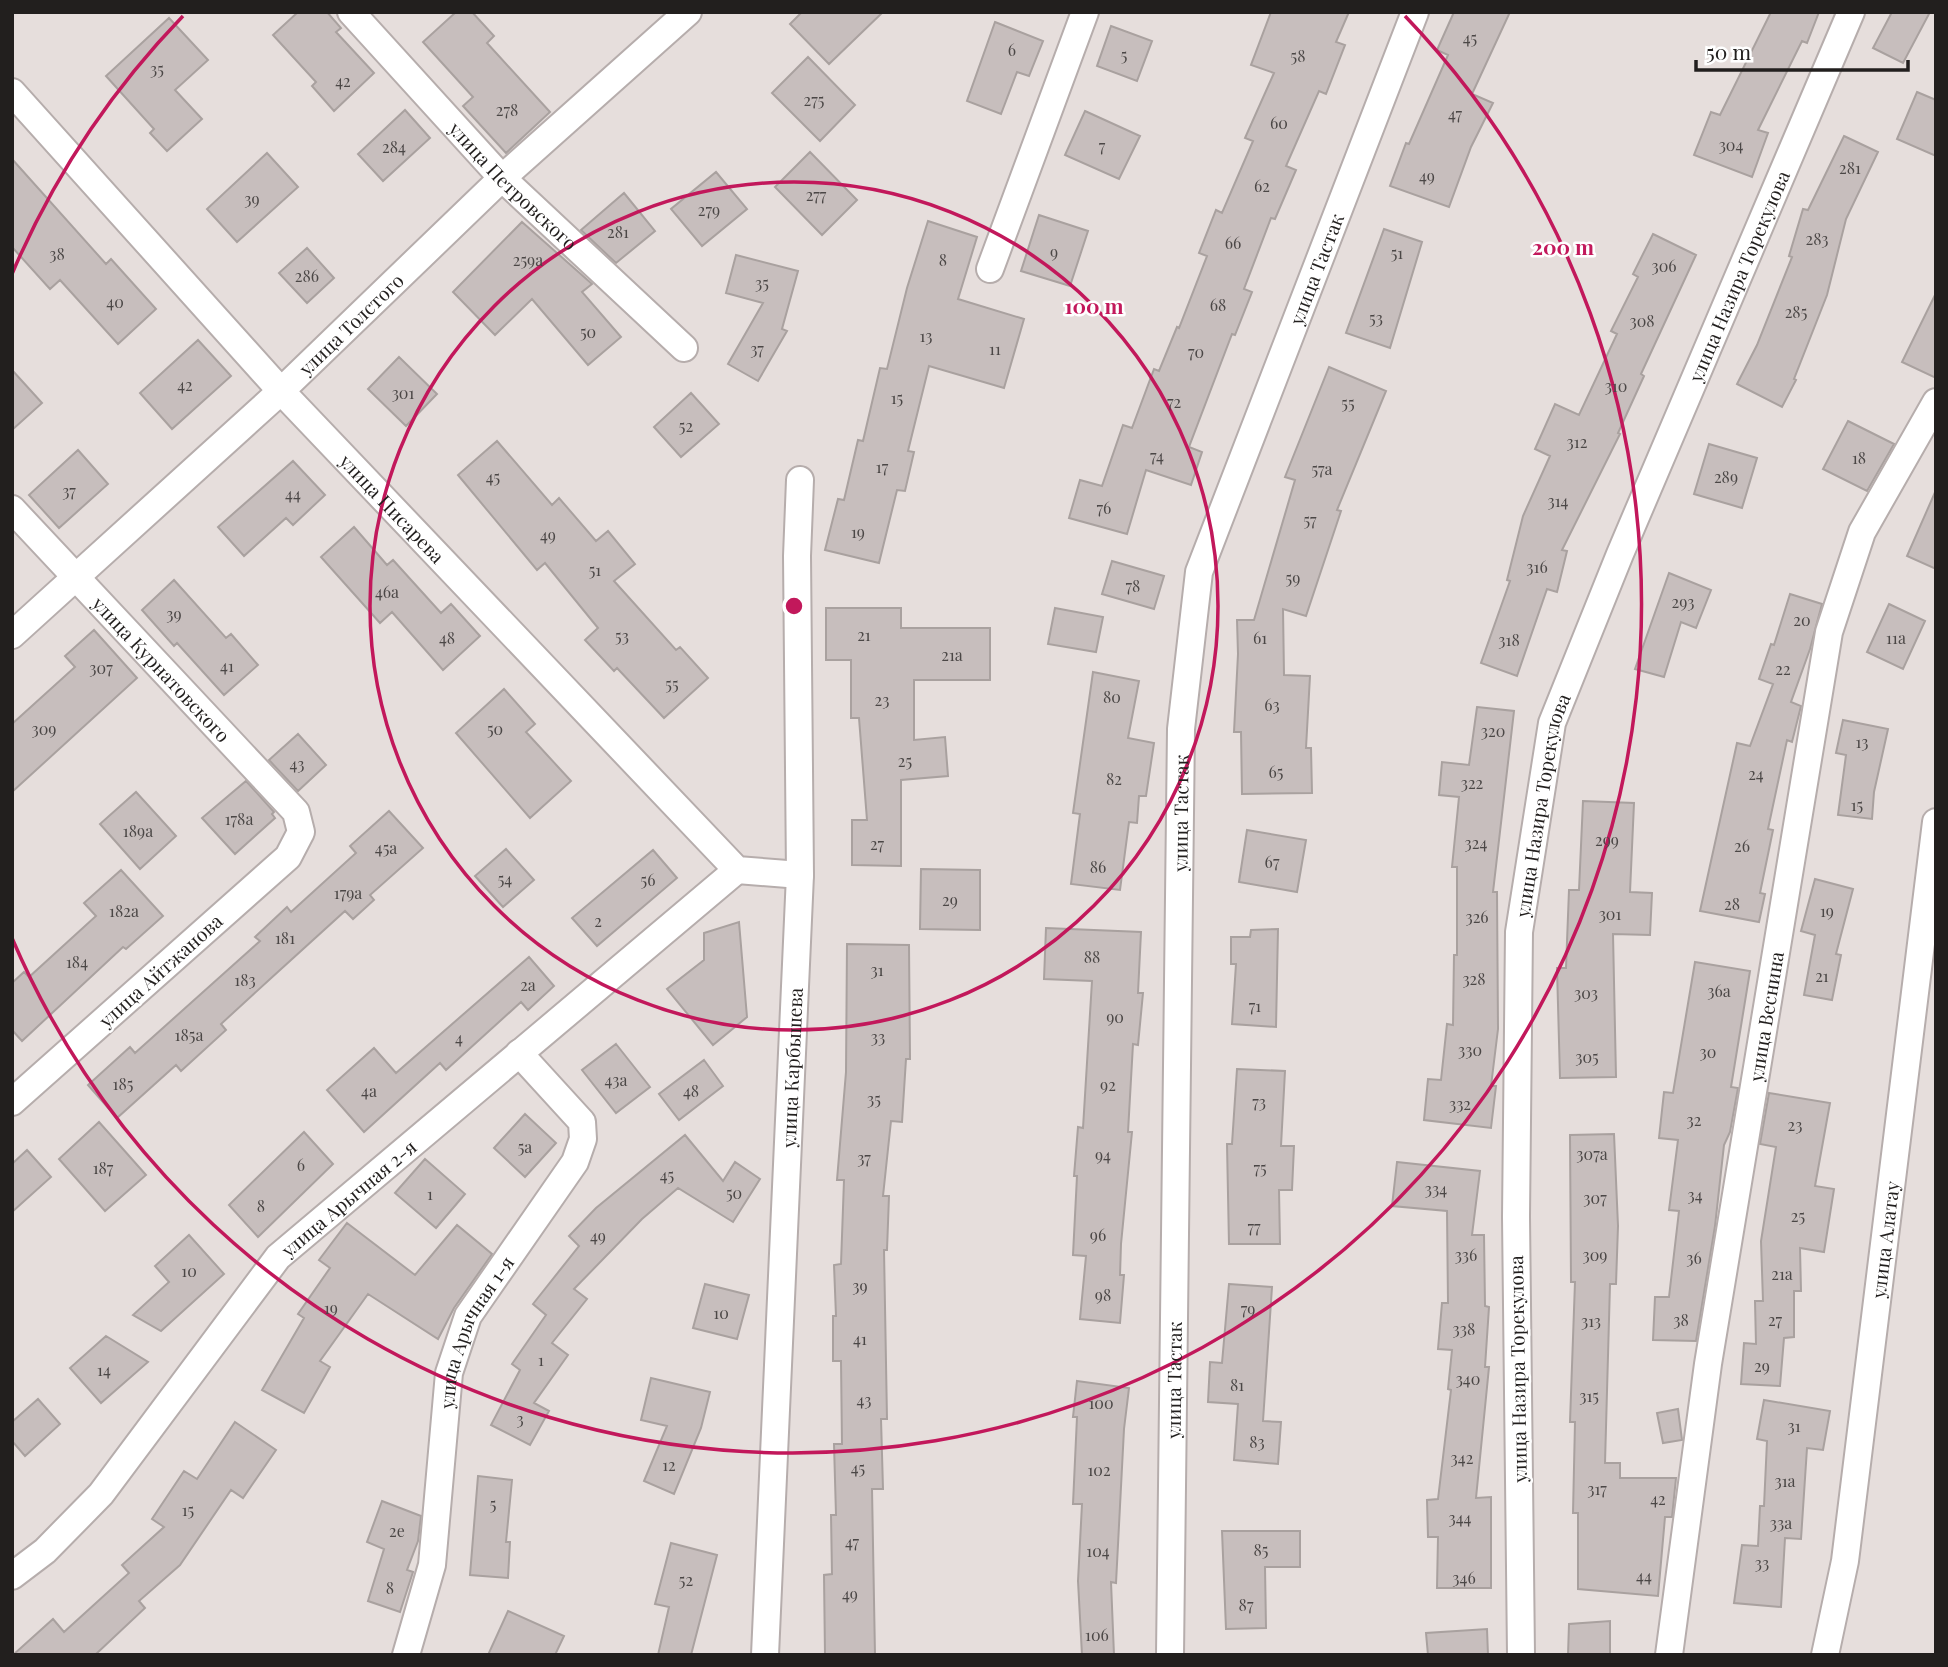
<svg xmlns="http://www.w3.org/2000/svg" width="1948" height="1667" viewBox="0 0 1948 1667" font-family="'Playfair Display',serif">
	<rect width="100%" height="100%" fill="#e6dedc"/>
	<path fill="#c7bebd" stroke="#a9a19f" stroke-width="2" d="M298,12H327L341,28L336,32L374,73L334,111L312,86L316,82L273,35Z
		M456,12H472L494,36L487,43L550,112L506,153L463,106L473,97L423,42Z
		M802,12H883L829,64L790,24Z
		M1271,12H1349L1336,42L1345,45L1326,94L1319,91L1286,166L1296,170L1275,219L1271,218L1244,289L1252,292L1235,335L1232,334L1189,447L1202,452L1191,485L1146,470L1127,534L1069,518L1080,480L1102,486L1123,425L1132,428L1154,369L1159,371L1177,327L1179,328L1207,256L1199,253L1216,210L1222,213L1253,141L1245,138L1274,73L1251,65Z
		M1454,12H1510L1472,94L1493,103L1471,147L1449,207L1390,186L1406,143L1409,144L1448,55L1437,50Z
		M1771,12H1819L1807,43L1802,41L1758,130L1768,133L1752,177L1694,155L1711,112L1720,115Z
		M1892,12H1930L1903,63L1873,48Z
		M169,18L208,60L175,90L202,119L167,151L150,133L154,129L106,76Z
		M995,22L1043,41L1029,76L1017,72L1001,114L967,101Z
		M1111,26L1152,41L1137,81L1097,66Z
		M808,57L855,105L820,141L772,93Z
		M1917,92L1936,100V156L1897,139Z
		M405,110L430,138L383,181L358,154Z
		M1085,111L1140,136L1119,179L1065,155Z
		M1844,136L1878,152L1846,219L1827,295L1794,379L1796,380L1782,407L1737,384L1757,345L1792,257L1789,256L1803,209L1808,210Z
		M810,152L857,200L822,235L775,187Z
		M267,153L298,187L237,242L207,209Z
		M12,159L106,264L111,259L156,309L118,344L60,280L50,289L12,247Z
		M716,172L747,209L702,246L671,209Z
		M624,193L655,231L616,263L581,230Z
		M1039,215L1088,231L1070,286L1021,271Z
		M928,221L977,237L958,299L1024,319L1004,388L929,366L908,451L914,452L905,491L897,490L879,563L825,550L838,499L844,500L858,440L863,441L880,368L887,369L907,288Z
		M522,222L592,284L582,292L621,337L588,365L532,299L495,335L453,292Z
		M1384,229L1422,242L1390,348L1346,333Z
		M1653,234L1696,255L1641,374L1644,376L1618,433L1620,434L1562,550L1567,551L1557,592L1547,589L1517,676L1481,663L1510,581L1507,580L1523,516L1550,456L1535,449L1555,404L1579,415L1617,334L1611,331L1638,277L1633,274Z
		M307,248L334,278L307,303L279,273Z
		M736,255L798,271L782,329L787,331L758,381L728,364L763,303L726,293Z
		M1936,293V378L1902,362Z
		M198,340L231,376L172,429L140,393Z
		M399,357L437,394L406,426L368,389Z
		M1329,367L1386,391L1337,510L1341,511L1306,616L1283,609L1284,675L1310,676L1306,748H1311L1312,793L1242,794L1241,732H1234L1238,654L1237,620H1254L1295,480L1285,477Z
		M12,370L42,403L12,430Z
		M691,393L719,424L681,457L654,427Z
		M1848,421L1894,444L1867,491L1823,469Z
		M497,441L552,505L559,498L596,541L608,531L635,564L614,581L676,650L680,647L708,678L664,718L617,668L614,671L585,640L598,628L545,563L537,570L458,475Z
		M1709,444L1757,458L1742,508L1694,494Z
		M78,450L108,484L59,528L29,495Z
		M293,461L325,495L293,525L286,518L244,556L218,527Z
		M1936,490V569L1907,556Z
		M354,527L387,565L393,560L441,613L451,604L480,636L443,670L392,612L380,623L321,557Z
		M1112,561L1164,576L1154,609L1102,594Z
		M1669,573L1711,590L1696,628L1681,622L1664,677L1635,669Z
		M174,580L226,638L231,634L258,665L224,695L177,643L174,646L142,610Z
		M1790,594L1822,604L1810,649L1791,702L1801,706L1792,742L1787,740L1768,829L1773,830L1760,893L1765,894L1759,922L1700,911L1737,743L1750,746L1773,684L1759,679L1771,644L1774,645Z
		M1889,604L1925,621L1903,669L1867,652Z
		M826,608H901V628H990V680H914V740L945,737L948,776L901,780V866L852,865V820H867L859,718H851V660H826Z
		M1055,608L1103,617L1096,652L1048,644Z
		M94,630L137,678L12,792V724L75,667L65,656Z
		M1093,672L1139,681L1128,738L1154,743L1146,796H1139L1137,823L1129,822L1120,890L1071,884L1080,814L1073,813Z
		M504,689L535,724L526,732L571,781L530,818L456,733Z
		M1477,707L1514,711L1493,892H1497L1498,1029L1491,1086H1496L1491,1128L1424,1120L1428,1079L1441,1080L1447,1024L1453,1025L1454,955H1457V867H1452L1459,797L1439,795L1442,762L1469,765Z
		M1843,720L1888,729L1874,792L1872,819L1838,815L1846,755L1836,753Z
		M298,734L326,765L298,791L269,760Z
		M246,781L274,812L272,814L275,818L235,854L202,818Z
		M136,792L176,836L140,869L100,824Z
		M1583,801L1634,803L1630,892L1652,893L1650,935L1613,934L1616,1077L1560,1078L1557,968H1566L1569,890H1579Z
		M389,811L423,848L370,895L374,900L353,919L345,911L269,980L221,1024L226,1030L181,1071L176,1065L117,1118L88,1085L130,1047L135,1053L260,941L255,937L287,907L291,912L356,853L350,846Z
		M1247,830L1306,840L1297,892L1239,882Z
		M506,849L534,880L503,907L475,876Z
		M653,850L677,878L597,946L572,918Z
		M921,869L980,870V930L920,929Z
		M121,870L163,916L126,949L123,947L22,1041L12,1030V983L24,972L29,977L96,916L84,903Z
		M1815,879L1853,889L1836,954L1841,955L1832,1000L1804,995L1815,935L1801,931Z
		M739,922L747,1017L713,1045L667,989L704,960V933Z
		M1046,928L1141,932L1138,993H1143L1138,1045L1133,1044L1128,1132H1132L1121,1244L1120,1275H1124L1120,1323L1080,1319L1086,1256L1073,1255L1077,1176H1074L1078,1127L1083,1128L1092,981L1044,979Z
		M1278,929L1276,1027L1232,1024L1236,964H1231V937H1250L1251,930Z
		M847,944L909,945L910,1059H906L902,1122L891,1121L883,1196H889L887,1250H884L887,1419H881L883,1489H872L875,1655H825L824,1575L832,1574L831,1515H836L834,1444H842L841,1361H833V1316H836L834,1265L841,1264L844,1180H837L846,1072Z
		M529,957L554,986L528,1010L521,1002L446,1070L440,1063L364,1132L327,1090L374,1048L396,1073Z
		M1695,962L1750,971L1731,1087L1738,1088L1730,1132L1724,1145L1715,1226L1696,1341L1653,1340L1655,1297H1669L1679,1211L1669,1210L1678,1140L1659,1138L1664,1092L1673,1093Z
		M616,1044L650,1087L616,1113L582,1070Z
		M704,1060L723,1086L679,1120L659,1094Z
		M1237,1069L1285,1071L1281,1146H1294L1292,1190H1279L1280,1244H1229L1227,1144H1232Z
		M1769,1093L1830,1103L1815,1186L1834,1189L1824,1252L1800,1248L1801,1291H1794V1337L1784,1338L1780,1386L1741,1384L1744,1343L1756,1344L1755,1301H1763L1761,1241L1776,1147L1760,1144Z
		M525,1114L556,1143L525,1177L494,1148Z
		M99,1122L146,1175L105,1211L59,1159Z
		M304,1132L333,1164L258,1237L229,1205Z
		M1614,1134L1618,1226L1616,1284H1610L1605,1463H1620V1478H1676L1672,1517H1665L1658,1596L1578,1589V1513H1573L1575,1422H1570L1575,1282H1571L1570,1135Z
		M685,1135L723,1181L735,1162L760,1179L733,1222L678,1188L642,1219L574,1289L587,1299L552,1343L568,1355L534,1403L549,1411L530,1445L491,1425L520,1370L512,1364L546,1315L533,1304L579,1246L569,1236L596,1208Z
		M27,1150L51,1177L12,1212V1164Z
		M425,1159L465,1194L436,1228L395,1193Z
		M1397,1162L1480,1171L1472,1235H1484L1485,1306L1489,1307L1485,1367H1489L1476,1498L1491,1497V1588H1437L1438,1537H1428L1427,1500L1438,1499L1451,1390L1448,1389L1452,1350L1438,1349L1442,1303H1448L1447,1211L1392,1206Z
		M347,1223L415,1275L457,1225L492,1254L454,1308L438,1339L368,1294L320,1361L330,1367L304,1413L262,1390L304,1318L298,1314L330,1268L319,1260Z
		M189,1235L224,1274L161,1331L133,1315L169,1282L155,1266Z
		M705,1284L749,1295L737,1339L693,1328Z
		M1229,1284L1272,1287L1263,1421L1281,1422L1278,1464L1234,1460L1238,1404L1208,1402L1210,1362L1222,1363Z
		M106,1336L148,1362L101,1403L70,1368Z
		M651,1378L710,1392L701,1428L674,1494L644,1481L667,1426L641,1420Z
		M1077,1381L1129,1388L1124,1429L1116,1583L1111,1582L1114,1655H1082L1078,1581L1082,1504H1073L1077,1417H1073Z
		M38,1399L60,1424L25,1456L12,1441V1422Z
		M1764,1400L1830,1411L1823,1450L1807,1448L1801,1539L1785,1538L1781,1607L1734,1603L1742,1545L1758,1546L1760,1506H1764L1767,1441L1757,1439Z
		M1678,1409L1682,1440L1663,1443L1657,1413Z
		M235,1422L276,1450L243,1498L231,1490L180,1565L139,1601L145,1608L95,1655H13L53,1619L64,1632L129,1573L122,1565L164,1527L152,1519L184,1471L197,1479Z
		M478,1476L512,1480L506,1542H510L508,1578L470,1575Z
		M382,1501L421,1516L418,1541L407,1570L413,1572L400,1612L368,1601L384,1549L367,1542Z
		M1222,1531H1300V1567H1265L1266,1628L1226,1629Z
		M671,1543L717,1555L691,1655H658L669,1607L655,1604Z
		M508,1611L564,1636L555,1655H488Z
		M1610,1621V1655H1568L1569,1624Z
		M1487,1629L1488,1655H1428L1426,1633Z"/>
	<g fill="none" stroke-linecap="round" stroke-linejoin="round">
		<g stroke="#b6adac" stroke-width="30">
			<g id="street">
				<path id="s1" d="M351,12L502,178L684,348"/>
				<path id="s2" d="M12,92L281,391L737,870L800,875"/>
				<path d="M990,269L1085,12"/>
				<path id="s3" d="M12,509L296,812L301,832L288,857L12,1102"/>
				<path id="s4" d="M12,635L281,391L502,178L688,12"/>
				<path id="s5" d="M12,1576L45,1551L101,1494L278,1257L737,870"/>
				<path id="s6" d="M406,1655L432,1565L449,1373L468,1316L575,1162L583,1139L582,1122L519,1053"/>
				<path id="s7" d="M765,1655L800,875L797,556L800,480"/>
				<path id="s8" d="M1170,1655L1181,729L1199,572L1415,12"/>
				<path id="s9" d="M1521,1655L1516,1217L1519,932L1552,723L1620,554L1851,12"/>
				<path id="s10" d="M1669,1655L1708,1364L1829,632L1862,532L1936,402"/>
				<path id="s11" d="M1825,1655L1845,1561L1936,822"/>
			</g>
		</g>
		<use href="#street" stroke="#fff" stroke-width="26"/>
	</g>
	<g fill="none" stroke="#c2185b" stroke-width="3.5">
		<circle cx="794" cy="606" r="424"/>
		<path d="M12 274A849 849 0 0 1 183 16M1405 16A849 849 0 1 1 12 938"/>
	</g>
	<g text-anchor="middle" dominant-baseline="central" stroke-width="5" stroke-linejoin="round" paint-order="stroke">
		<g font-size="16" fill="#4b4746">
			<text x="1470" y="37">45</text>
			<text x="1012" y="49">6</text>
			<text x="1124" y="54">5</text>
			<text x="1298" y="55">58</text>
			<text x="157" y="68">35</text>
			<text x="343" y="80">42</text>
			<text x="814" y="99">275</text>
			<text x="507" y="109">278</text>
			<text x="1455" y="113">47</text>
			<text x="1279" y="122">60</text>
			<text x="1731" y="144">304</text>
			<text x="1102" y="145">7</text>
			<text x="394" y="146">284</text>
			<text x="1850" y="167">281</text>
			<text x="1427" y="175">49</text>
			<text x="1262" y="185">62</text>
			<text x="816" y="194">277</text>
			<text x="252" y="198">39</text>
			<text x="709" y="209">279</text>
			<text x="618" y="231">281</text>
			<text x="1817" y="238">283</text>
			<text x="1233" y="242">66</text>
			<text x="1054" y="251">9</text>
			<text x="1397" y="252">51</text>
			<text x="57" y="253">38</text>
			<text x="528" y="259">259а</text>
			<text x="943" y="259">8</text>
			<text x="1664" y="265">306</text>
			<text x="307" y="275">286</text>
			<text x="762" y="282">35</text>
			<text x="115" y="301">40</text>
			<text x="1218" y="304">68</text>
			<text x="1796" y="311">285</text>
			<text x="1376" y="317">53</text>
			<text x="1642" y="320">308</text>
			<text x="588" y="331">50</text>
			<text x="926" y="335">13</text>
			<text x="757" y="348">37</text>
			<text x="995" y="348">11</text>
			<text x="1196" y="351">70</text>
			<text x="185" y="384">42</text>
			<text x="1616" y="385">310</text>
			<text x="403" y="392">301</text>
			<text x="897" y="397">15</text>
			<text x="1174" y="401">72</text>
			<text x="1348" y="402">55</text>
			<text x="686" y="425">52</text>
			<text x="1577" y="441">312</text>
			<text x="1157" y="455">74</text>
			<text x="1859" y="457">18</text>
			<text x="882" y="466">17</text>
			<text x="1322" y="468">57а</text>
			<text x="493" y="476">45</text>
			<text x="1726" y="476">289</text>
			<text x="69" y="490">37</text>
			<text x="293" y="493">44</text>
			<text x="1558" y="500">314</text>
			<text x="1104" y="507">76</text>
			<text x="1310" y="519">57</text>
			<text x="858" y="531">19</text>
			<text x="548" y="534">49</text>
			<text x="1537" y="566">316</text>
			<text x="595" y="569">51</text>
			<text x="1293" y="577">59</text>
			<text x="1133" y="585">78</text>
			<text x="387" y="591">46а</text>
			<text x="1683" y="601">293</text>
			<text x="174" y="613">39</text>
			<text x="1802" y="619">20</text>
			<text x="864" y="634">21</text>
			<text x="622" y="635">53</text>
			<text x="447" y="637">48</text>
			<text x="1260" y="637">61</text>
			<text x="1896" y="637">11а</text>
			<text x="1509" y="639">318</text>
			<text x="952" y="654">21а</text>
			<text x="227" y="665">41</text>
			<text x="101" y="667">307</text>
			<text x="1783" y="668">22</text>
			<text x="672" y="683">55</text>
			<text x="1112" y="696">80</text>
			<text x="882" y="699">23</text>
			<text x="1272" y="704">63</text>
			<text x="44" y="728">309</text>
			<text x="495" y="728">50</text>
			<text x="1493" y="730">320</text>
			<text x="1862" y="741">13</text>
			<text x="905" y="760">25</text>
			<text x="297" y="763">43</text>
			<text x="1276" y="771">65</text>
			<text x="1756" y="773">24</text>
			<text x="1114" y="778">82</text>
			<text x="1472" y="782">322</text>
			<text x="1857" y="804">15</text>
			<text x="239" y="818">178а</text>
			<text x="138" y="830">189а</text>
			<text x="1607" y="839">299</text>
			<text x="1476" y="842">324</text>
			<text x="877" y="843">27</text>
			<text x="1742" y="845">26</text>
			<text x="386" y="847">45а</text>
			<text x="1272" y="861">67</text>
			<text x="1098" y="866">86</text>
			<text x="505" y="878">54</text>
			<text x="648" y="879">56</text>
			<text x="348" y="892">179а</text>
			<text x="950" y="899">29</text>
			<text x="1732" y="903">28</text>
			<text x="124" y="910">182а</text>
			<text x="1827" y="910">19</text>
			<text x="1610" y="913">301</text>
			<text x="1477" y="916">326</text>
			<text x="598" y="920">2</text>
			<text x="285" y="937">181</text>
			<text x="1092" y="956">88</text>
			<text x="77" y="961">184</text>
			<text x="877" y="969">31</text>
			<text x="1822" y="975">21</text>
			<text x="1474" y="978">328</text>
			<text x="245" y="979">183</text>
			<text x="528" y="984">2а</text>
			<text x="1719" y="990">36а</text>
			<text x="1586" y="992">303</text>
			<text x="1255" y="1005">71</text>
			<text x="1115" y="1016">90</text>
			<text x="189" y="1034">185а</text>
			<text x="878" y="1036">33</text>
			<text x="459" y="1037">4</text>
			<text x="1470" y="1049">330</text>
			<text x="1708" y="1051">30</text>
			<text x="1587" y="1056">305</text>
			<text x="616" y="1079">43а</text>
			<text x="123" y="1083">185</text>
			<text x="1108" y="1084">92</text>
			<text x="369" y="1090">4а</text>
			<text x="691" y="1090">48</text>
			<text x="874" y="1098">35</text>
			<text x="1259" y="1101">73</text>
			<text x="1460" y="1103">332</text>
			<text x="1694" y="1119">32</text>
			<text x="1795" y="1124">23</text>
			<text x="525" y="1146">5а</text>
			<text x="1592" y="1153">307а</text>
			<text x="1103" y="1154">94</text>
			<text x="864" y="1157">37</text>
			<text x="301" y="1164">6</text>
			<text x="103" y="1167">187</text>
			<text x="1260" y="1167">75</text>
			<text x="667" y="1174">45</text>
			<text x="1436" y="1188">334</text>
			<text x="734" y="1192">50</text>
			<text x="430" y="1193">1</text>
			<text x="1695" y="1194">34</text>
			<text x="1595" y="1197">307</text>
			<text x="261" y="1205">8</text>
			<text x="1798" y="1215">25</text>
			<text x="1254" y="1226">77</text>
			<text x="1098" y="1234">96</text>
			<text x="598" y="1235">49</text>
			<text x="1466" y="1254">336</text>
			<text x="1595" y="1254">309</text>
			<text x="1694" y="1257">36</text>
			<text x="189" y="1270">10</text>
			<text x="1782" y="1273">21а</text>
			<text x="860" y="1285">39</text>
			<text x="1103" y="1294">98</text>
			<text x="331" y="1307">19</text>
			<text x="1248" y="1308">79</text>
			<text x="721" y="1312">10</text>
			<text x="1681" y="1319">38</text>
			<text x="1775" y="1319">27</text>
			<text x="1591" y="1320">313</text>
			<text x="1464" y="1328">338</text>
			<text x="860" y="1338">41</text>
			<text x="541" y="1359">1</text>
			<text x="1762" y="1365">29</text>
			<text x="104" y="1369">14</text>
			<text x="1468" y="1378">340</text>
			<text x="1237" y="1384">81</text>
			<text x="1589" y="1395">315</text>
			<text x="864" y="1399">43</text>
			<text x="1101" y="1402">100</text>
			<text x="520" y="1418">3</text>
			<text x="1794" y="1425">31</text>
			<text x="1257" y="1441">83</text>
			<text x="1462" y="1457">342</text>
			<text x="669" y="1464">12</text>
			<text x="858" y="1467">45</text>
			<text x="1099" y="1469">102</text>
			<text x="1785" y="1480">31а</text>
			<text x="1597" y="1488">317</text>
			<text x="1658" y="1498">42</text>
			<text x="493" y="1503">5</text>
			<text x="188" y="1509">15</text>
			<text x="1460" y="1517">344</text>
			<text x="1781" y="1522">33а</text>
			<text x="397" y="1530">2е</text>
			<text x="852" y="1541">47</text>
			<text x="1261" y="1549">85</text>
			<text x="1098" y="1550">104</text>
			<text x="1762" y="1562">33</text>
			<text x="1644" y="1575">44</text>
			<text x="1464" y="1577">346</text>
			<text x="686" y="1579">52</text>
			<text x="390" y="1587">8</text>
			<text x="850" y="1593">49</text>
			<text x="1246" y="1604">87</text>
			<text x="1097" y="1634">106</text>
		</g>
		<g font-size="19" fill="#221f1e" stroke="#fff">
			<text stroke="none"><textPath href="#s1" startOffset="238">улица Петровского</textPath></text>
			<text stroke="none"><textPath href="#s8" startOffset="1409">улица Тастак</textPath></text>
			<text stroke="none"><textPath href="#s9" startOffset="1419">улица Назира Торекулова</textPath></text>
			<text stroke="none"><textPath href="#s4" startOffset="460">улица Толстого</textPath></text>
			<text stroke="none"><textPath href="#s2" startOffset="564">улица Писарева</textPath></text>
			<text stroke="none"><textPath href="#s3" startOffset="219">улица Курнатовского</textPath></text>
			<text stroke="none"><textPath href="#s9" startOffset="852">улица Назира Торекулова</textPath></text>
			<text stroke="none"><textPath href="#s8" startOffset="842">улица Тастак</textPath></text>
			<text transform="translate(160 970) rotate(-42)">улица Айтжанова</text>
			<text stroke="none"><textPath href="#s10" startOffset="646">улица Веснина</textPath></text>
			<text stroke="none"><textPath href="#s7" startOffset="588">улица Карбышева</textPath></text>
			<text stroke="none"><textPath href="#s5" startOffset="509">улица Арычная 2-я</textPath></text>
			<text stroke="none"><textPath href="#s11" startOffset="420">улица Алатау</textPath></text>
			<text stroke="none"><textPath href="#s6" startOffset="334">улица Арычная 1-я</textPath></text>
			<text transform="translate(1517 1369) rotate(-91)">улица Назира Торекулова</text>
			<text stroke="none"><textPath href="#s8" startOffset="275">улица Тастак</textPath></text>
		</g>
	</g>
	<circle cx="794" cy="606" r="10" fill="#c2185b" stroke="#fff" stroke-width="3.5"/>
	<g font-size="21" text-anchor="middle" font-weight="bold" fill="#c2185b" stroke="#fff" stroke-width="5" stroke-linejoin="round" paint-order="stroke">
		<text x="1563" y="255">200 m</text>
		<text x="1094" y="314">100 m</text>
	</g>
	<rect width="1948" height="1667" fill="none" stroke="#221f1e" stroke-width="28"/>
	<path d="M1696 60v10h212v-10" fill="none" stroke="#221f1e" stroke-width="3.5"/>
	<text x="1706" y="60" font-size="21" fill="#221f1e" stroke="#ffffff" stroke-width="5" paint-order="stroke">50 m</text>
</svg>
